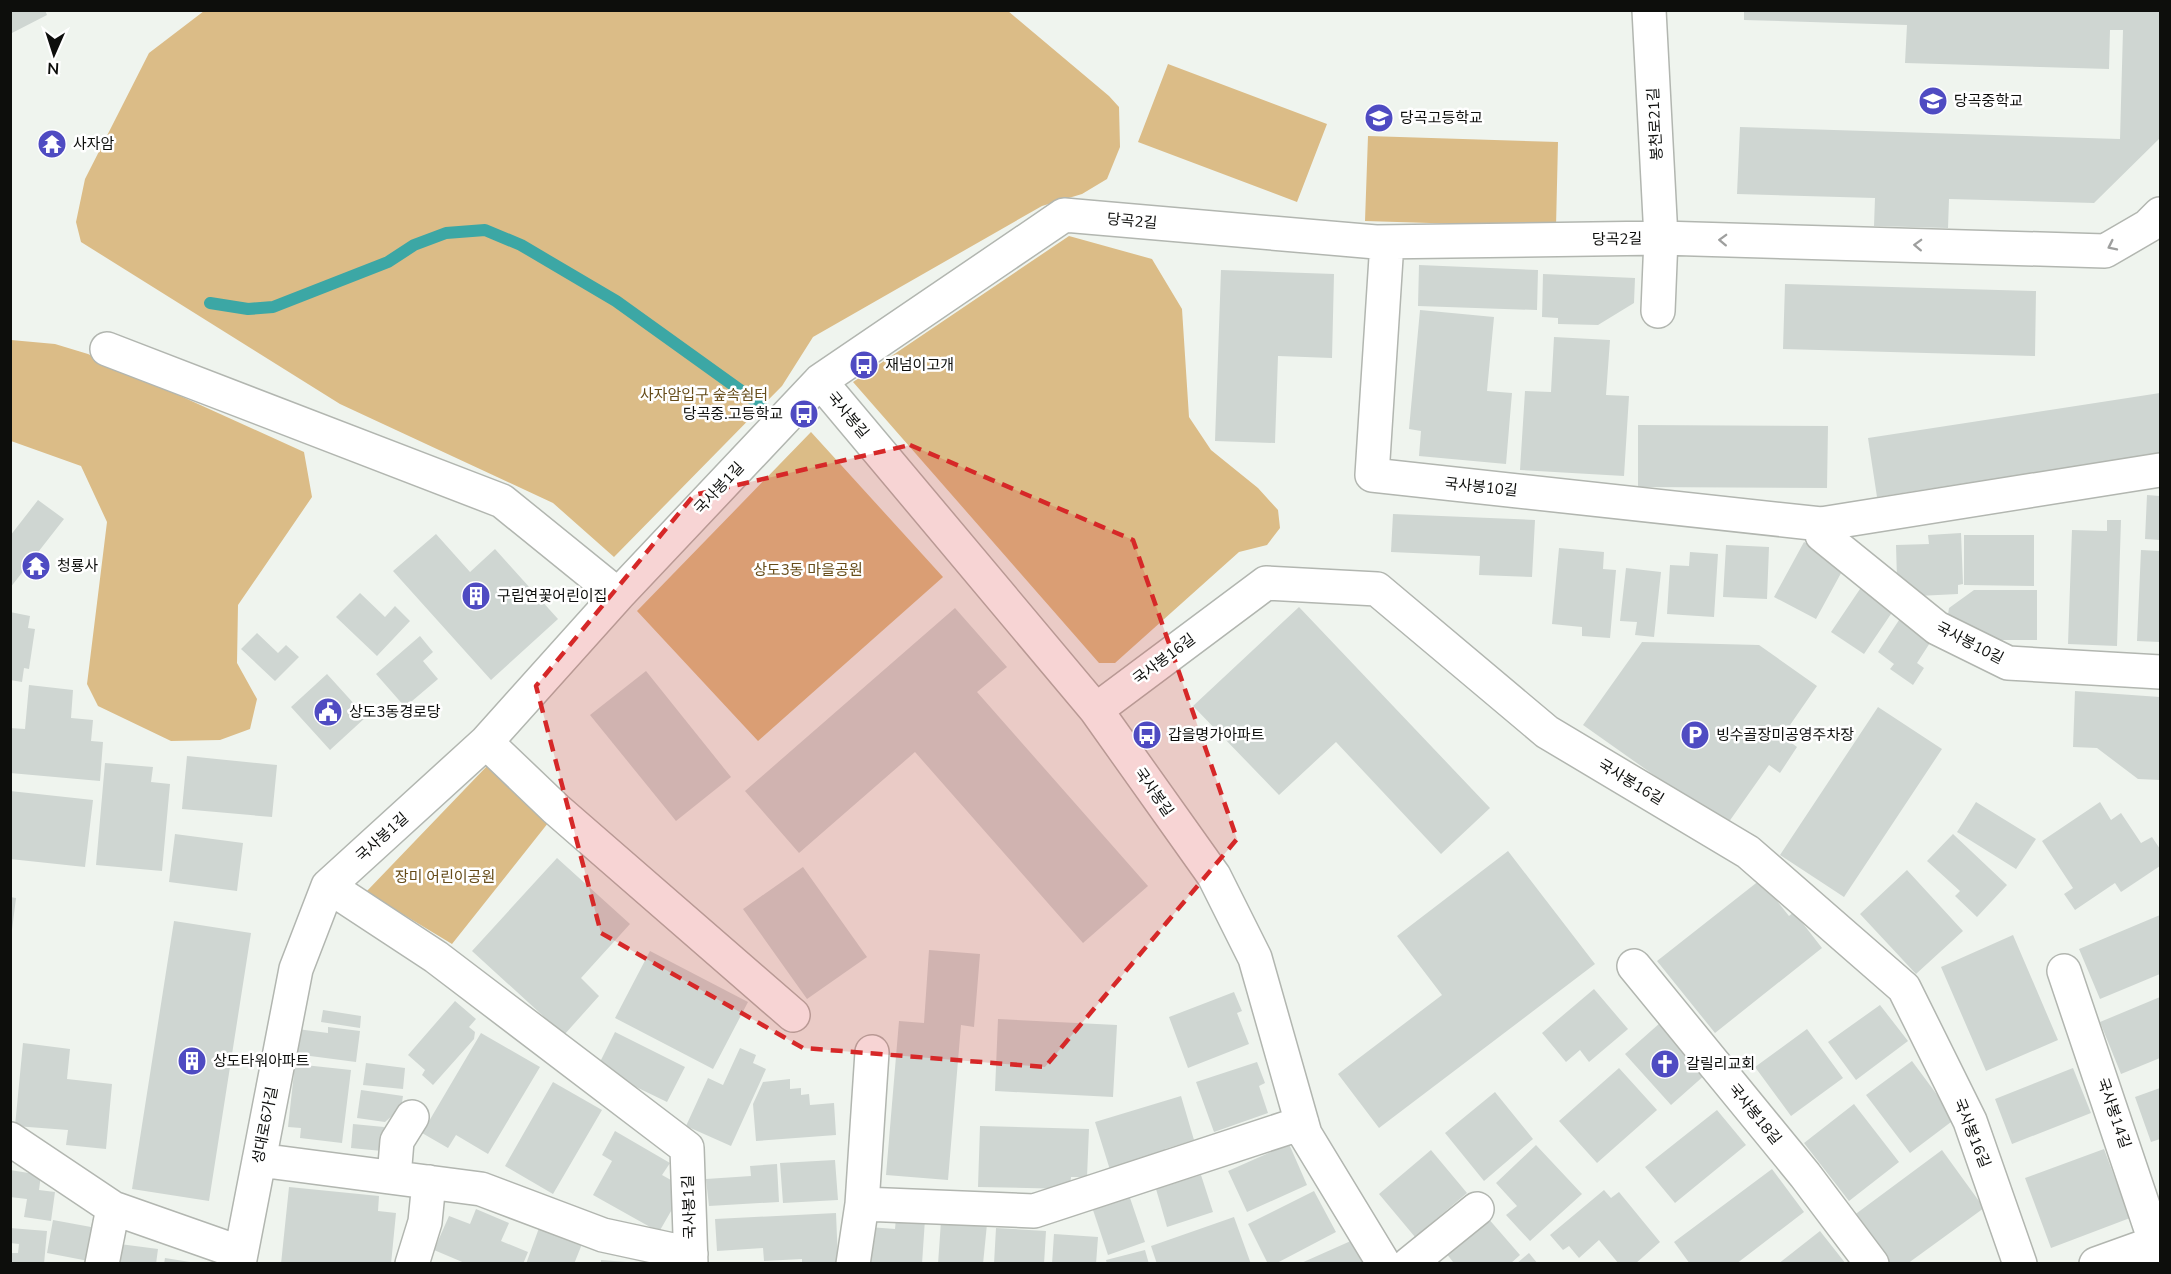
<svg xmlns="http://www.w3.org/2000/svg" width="2171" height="1274" viewBox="0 0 2171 1274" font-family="'Nunito Sans','Noto Sans KR',sans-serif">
	<rect width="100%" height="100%" fill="#eff4ee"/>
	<path fill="#dbbc87" d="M204,11H1008L1109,96L1119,107L1120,147L1107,179L1082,194L1042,206L813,337L782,386L614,557L553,503L340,404L81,242L76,222L85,179L149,53Z
		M1168,64L1327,124L1297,202L1138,142Z
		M1368,136L1558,142L1556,227L1365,221Z
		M1069,236L1152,259L1182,309L1189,417L1211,450L1258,488L1278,510L1280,528L1267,545L1239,552L1115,663H1099L853,382Z
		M11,340L55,344L88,354L304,452L312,497L238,605L237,663L257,699L250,729L220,740L171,741L98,706L87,684L107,522L81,466L11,441Z
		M811,432L943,577L758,741L637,611Z
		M488,765L552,818L452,944L366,892Z"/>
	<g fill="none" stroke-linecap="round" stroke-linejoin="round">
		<path stroke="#3ca7a5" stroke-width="12" d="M210,303L248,309L273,307L388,262L414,245L446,233L485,230L521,245L616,301L761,405"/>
	</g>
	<path fill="#cfd6d2" d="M10,10H45L47,15L10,34Z
		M1744,10H2160V138L2094,203L1949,199L1948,228L1874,226L1875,198L1737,194L1740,127L2120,139L2123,30H2110L2109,69L1905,63L1907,25L1744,20Z
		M1419,265L1538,270L1537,310L1418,306Z
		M1221,270L1334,274L1332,358L1278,356L1275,443L1215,441Z
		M1543,274L1635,278L1634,303L1598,325L1558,324V318L1542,317Z
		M1785,284L2036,291L2035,356L1783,349Z
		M1420,310L1494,317L1487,391L1512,393L1506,464L1419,456L1421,431L1409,429Z
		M1554,337L1610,340L1606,395L1629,396L1624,476L1520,470L1525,391L1551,392Z
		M2160,393V453L1877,497L1868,438Z
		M1638,425L1828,426L1827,488L1638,487Z
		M2147,495L2160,496V540L2145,539Z
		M38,500L64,519L10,588V536Z
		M1393,514L1535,520L1532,577L1479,575L1480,556L1391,552Z
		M2107,520H2121L2117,646L2068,644L2072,530L2107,531Z
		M1961,533L1963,584L1958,585V594L1918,596L1897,579L1896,545L1929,544L1928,535Z
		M436,534L470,572L495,549L558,619L491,680L393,571Z
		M1964,535H2034V586L1964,585Z
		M1804,542L1846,564L1816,619L1774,597Z
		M1726,545L1769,547L1767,599L1723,597Z
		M1559,548L1604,552L1603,569L1616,570L1610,638L1582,636V627L1552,624Z
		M2141,550L2160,551V642L2137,641Z
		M1690,552L1718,554L1714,617L1667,614L1670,565L1689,566Z
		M1626,568L1661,572L1654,637L1635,635L1637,622L1620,621Z
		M1862,586L1895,608L1864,654L1831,632Z
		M1974,590H2037V640H1980L1947,621L1949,608Z
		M360,593L385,617L395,606L410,621L377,656L336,617Z
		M1299,607L1490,808L1441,854L1336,742L1279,795L1193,706Z
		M955,608L1007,667L977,692L1148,886L1083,943L915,752L799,853L745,791Z
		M10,612L30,616L28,628L35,629L29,669L24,668L22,682L10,680Z
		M1903,614L1935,635L1917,663L1924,668L1913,685L1890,669L1894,664L1878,652Z
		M257,633L278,653L286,645L299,657L275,681L241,649Z
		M420,636L433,652L423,661L438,679L405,707L376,674Z
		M1642,642L1759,645L1817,686L1790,725L1797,730L1789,741L1797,747L1780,773L1769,765L1726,826L1583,725Z
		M646,671L731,777L676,821L590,715Z
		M327,674L366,717L330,750L291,707Z
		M29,685L73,690L71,718L93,720L91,741L103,742L100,781L10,773V728L25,729Z
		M2075,691L2160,697V780L2138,779L2097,748L2073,747Z
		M1878,707L1942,749L1844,897L1780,855Z
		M187,756L277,765L272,817L182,809Z
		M105,763L153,767L151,782L170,784L162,871L96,865Z
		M10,791L93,800L85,867L10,859Z
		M1976,802L2036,839L2016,869L1957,832Z
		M2100,802L2111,820L2121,813L2141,843L2152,837L2160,849V866L2121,892L2115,883L2075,910L2064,894L2073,888L2042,841Z
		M175,834L243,843L237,891L169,882Z
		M1953,834L2007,885L1977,917L1955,896L1960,891L1927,861Z
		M1508,851L1595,964L1379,1128L1338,1074L1442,995L1397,936Z
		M557,858L630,924L581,978L599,996L564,1035L472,951Z
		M803,867L867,957L807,999L743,909Z
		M1907,870L1963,931L1916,974L1860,914Z
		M1760,880L1789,916L1794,912L1822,948L1715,1033L1657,961Z
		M10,897L16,898L12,930H10Z
		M2160,915V974L2100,999L2079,949Z
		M174,921L251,933L209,1201L132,1189Z
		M2013,935L2058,1040L1986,1071L1941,967Z
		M929,950L980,954L974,1027L961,1025L948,1180L886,1175L899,1021L924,1023Z
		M650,951L748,1002L713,1069L615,1018Z
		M1594,989L1628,1029L1589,1062L1580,1050L1566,1062L1542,1033Z
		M1234,992L1242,1011L1237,1013L1249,1044L1188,1068L1169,1017Z
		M2160,997V1058L2121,1074L2100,1022Z
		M455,1001L476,1019L469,1027L475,1032L474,1039L433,1085L422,1075L425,1070L408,1055Z
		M1880,1005L1908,1041L1856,1080L1828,1042Z
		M323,1010L361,1016L360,1028L321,1022Z
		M998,1019L1117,1025L1113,1097L995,1091Z
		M1660,1023L1706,1074L1671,1105L1625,1054Z
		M328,1027L360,1031L356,1062L295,1054L297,1029L328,1033Z
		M1807,1029L1843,1078L1791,1116L1755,1067Z
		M615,1032L685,1067L667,1102L597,1068Z
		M481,1033L540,1067L488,1154L456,1135L448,1148L422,1133Z
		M23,1043L70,1049L67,1079L112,1084L106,1149L66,1145L68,1130L15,1126Z
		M740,1048L756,1055L753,1063L766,1069L731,1146L686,1126L708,1078L723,1085Z
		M1912,1061L1955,1119L1910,1153L1866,1095Z
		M1257,1062L1265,1083L1259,1086L1268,1113L1214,1132L1196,1082Z
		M366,1063L405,1068L403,1089L363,1085Z
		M295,1064L351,1070L342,1143L300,1138L301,1128L288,1127Z
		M1619,1068L1657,1110L1597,1163L1559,1121Z
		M2073,1068L2091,1113L2012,1144L1995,1099Z
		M790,1079V1089L801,1088V1095L809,1094L810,1105L834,1103L836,1135L756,1141L753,1104L763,1082Z
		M553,1082L602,1110L553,1194L505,1166Z
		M2160,1088V1139L2151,1142L2135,1097Z
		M361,1090L403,1096L401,1108L385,1122L357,1118Z
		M1495,1092L1533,1139L1484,1181L1445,1133Z
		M1181,1096L1194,1140L1165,1149L1168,1156L1111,1173L1095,1122Z
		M1854,1104L1899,1162L1849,1201L1804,1143Z
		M1717,1110L1746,1145L1675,1203L1645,1167Z
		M353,1124L384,1127L382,1151L351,1148Z
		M980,1126L1089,1129L1087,1177H1071L1070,1189L978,1187Z
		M615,1131L670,1163L662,1175L678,1184L672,1195L678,1199L659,1232L593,1195L612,1161L602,1155Z
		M1289,1144L1307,1185L1247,1212L1228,1171Z
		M1536,1145L1582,1194L1530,1241L1506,1215L1517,1206L1496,1183Z
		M2104,1149L2130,1218L2051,1248L2025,1178Z
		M1431,1150L1467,1193L1415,1237L1379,1194Z
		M1942,1150L1984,1208L1907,1264H1888L1853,1216Z
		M835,1160L838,1200L783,1203L780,1163Z
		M777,1164L779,1202L709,1206L706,1179L751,1176L750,1166Z
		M1772,1169L1804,1212L1736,1264H1690L1674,1242Z
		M10,1170L41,1175L39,1190L55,1192L51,1221L24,1217L27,1199L10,1197Z
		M1201,1175L1213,1212L1167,1227L1156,1189Z
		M289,1187L379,1196L378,1211L396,1213L391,1264H281Z
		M1604,1190L1611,1198L1619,1192L1660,1242L1635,1264H1619L1599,1240L1579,1258L1569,1246L1563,1250L1550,1235Z
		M1314,1191L1336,1232L1275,1264H1268L1248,1224Z
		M1129,1195L1145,1242L1108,1255L1092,1207Z
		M476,1209L509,1223L501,1241L528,1252L523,1264H467L434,1250L449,1216L470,1224Z
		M836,1213L838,1262L802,1264V1259L764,1261L763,1248L717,1251L715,1219Z
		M94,1214L107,1216L99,1263L47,1253L53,1220L91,1227Z
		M1234,1217L1251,1264H1157L1151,1246Z
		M1487,1217L1520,1255L1510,1264H1451L1453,1262L1446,1253Z
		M896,1218L925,1219L922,1264H866L869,1227L895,1229Z
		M941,1221L987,1224L983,1264H938Z
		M10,1228L47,1231L44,1264H10V1253H18L19,1244L10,1243Z
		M539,1228L582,1244L574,1264H526Z
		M996,1228L1046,1231L1044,1264H994Z
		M1820,1231L1846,1264H1778Z
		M1054,1234L1098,1237L1096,1264H1052Z
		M1353,1240L1363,1264H1299Z
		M112,1243L158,1249L156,1264H110Z
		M1145,1250L1149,1264H1107L1106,1260Z
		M1529,1253L1538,1264H1516Z
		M165,1258L190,1262V1264H164Z
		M601,1260L627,1262V1264H601Z"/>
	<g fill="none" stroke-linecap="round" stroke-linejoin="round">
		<g stroke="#b2b6b0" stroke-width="36">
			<path id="minor" d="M1649,10L1661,238L1658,311
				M1387,242L1372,475L1821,524L2160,470
				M107,349L502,501L618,595
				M820,381L1096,710L1214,876L1255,958L1305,1134L1384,1264
				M1821,524L1822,535L1937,628L2008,663L2160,672
				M1096,710L1266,583L1377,589L1547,732L1748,852L1904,988L1970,1121L2020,1264
				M486,742L556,809L793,1015
				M328,886L436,957L687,1148L691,1264
				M1634,966L1805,1175L1872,1264
				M2064,971L2160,1256
				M10,1139L113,1208L241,1253
				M259,1160L481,1189L603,1235L691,1254
				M394,1177L397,1141L412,1117
				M862,1204L1034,1211L1302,1123
				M102,1264L113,1208
				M239,1264L296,969L328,886L486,742L618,595L820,381L1064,215L1376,242L1661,238L2105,251L2148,226L2160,214
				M412,1264L425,1222L429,1182
				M853,1264L862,1204L872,1052
				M1409,1264L1477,1209
				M2096,1264L2160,1241"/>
		</g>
		<use href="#minor" stroke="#fff" stroke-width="33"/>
	</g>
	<defs><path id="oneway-chevron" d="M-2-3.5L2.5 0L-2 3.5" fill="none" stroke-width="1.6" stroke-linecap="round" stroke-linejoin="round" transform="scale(1.5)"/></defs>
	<g stroke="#9e9f9e">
		<use href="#oneway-chevron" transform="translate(1723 240) rotate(-178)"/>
		<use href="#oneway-chevron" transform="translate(1918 245) rotate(-178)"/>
		<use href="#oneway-chevron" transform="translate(2112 246) rotate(154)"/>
	</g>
	<path fill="#d62828" fill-opacity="0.2" stroke="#d62828" stroke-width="4.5" stroke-dasharray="12 8" stroke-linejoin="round" d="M910,445L1133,540L1237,839L1045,1067L803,1048L601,933L536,686L694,495Z"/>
	<defs>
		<g id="school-disc" transform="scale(1.5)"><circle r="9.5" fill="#4f4bc2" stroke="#fff"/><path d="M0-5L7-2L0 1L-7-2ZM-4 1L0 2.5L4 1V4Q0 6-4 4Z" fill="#fff"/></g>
		<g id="temple-disc" transform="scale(1.5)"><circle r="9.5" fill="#4f4bc2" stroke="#fff"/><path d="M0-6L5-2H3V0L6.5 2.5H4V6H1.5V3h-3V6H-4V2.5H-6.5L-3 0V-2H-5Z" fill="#fff"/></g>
		<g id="bus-disc" transform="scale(1.5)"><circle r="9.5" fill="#4f4bc2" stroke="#fff"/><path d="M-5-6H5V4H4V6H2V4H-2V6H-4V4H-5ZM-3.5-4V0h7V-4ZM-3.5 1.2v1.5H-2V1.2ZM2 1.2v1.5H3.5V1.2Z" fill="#fff"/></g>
		<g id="building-disc" transform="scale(1.5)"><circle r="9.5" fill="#4f4bc2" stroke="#fff"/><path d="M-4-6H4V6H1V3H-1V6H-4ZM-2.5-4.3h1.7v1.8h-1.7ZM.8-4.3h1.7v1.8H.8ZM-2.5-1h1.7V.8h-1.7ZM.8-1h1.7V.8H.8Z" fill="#fff"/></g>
		<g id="civic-disc" transform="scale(1.5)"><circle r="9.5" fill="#4f4bc2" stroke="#fff"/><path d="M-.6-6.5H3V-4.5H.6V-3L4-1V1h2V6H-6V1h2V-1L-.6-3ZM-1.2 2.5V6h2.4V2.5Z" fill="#fff"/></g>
		<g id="parking-disc" transform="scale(1.5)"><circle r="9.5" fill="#4f4bc2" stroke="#fff"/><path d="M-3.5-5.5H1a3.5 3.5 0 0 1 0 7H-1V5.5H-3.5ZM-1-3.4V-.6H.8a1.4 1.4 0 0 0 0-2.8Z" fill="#fff"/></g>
		<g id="church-disc" transform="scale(1.5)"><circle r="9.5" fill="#4f4bc2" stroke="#fff"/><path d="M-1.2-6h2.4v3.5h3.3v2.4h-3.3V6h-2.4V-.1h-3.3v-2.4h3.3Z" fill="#fff"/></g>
	</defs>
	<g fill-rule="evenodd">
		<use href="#school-disc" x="1933" y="101"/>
		<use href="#school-disc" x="1379" y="118"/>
		<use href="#temple-disc" x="52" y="144"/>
		<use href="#bus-disc" x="864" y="365"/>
		<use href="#bus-disc" x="804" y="414"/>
		<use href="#temple-disc" x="36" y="566"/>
		<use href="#building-disc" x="476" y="596"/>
		<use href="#civic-disc" x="328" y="712"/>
		<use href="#bus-disc" x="1147" y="735"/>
		<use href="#parking-disc" x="1695" y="735"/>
		<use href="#building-disc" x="192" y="1061"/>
		<use href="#church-disc" x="1665" y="1064"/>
	</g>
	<g text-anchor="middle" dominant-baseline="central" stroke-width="5" stroke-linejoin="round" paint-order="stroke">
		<g font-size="15" fill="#0d0e0c" stroke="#fff" text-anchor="start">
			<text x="1954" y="101">당곡중학교</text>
			<text x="1400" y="118">당곡고등학교</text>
			<text x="73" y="144">사자암</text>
			<text x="885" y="365">재넘이고개</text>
			<text x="783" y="414" text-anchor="end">당곡중.고등학교</text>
			<text x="57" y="566">청룡사</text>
			<text x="497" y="596">구립연꽃어린이집</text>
			<text x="349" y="712">상도3동경로당</text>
			<text x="1168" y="735">갑을명가아파트</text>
			<text x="1716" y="735">빙수골장미공영주차장</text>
			<text x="213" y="1061">상도타워아파트</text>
			<text x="1686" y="1064">갈릴리교회</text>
		</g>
		<g font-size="15" fill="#0d0e0c" stroke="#fff">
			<text transform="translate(1655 124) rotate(-93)">봉천로21길</text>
			<text transform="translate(1132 221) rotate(5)">당곡2길</text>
			<text transform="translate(1617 239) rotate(-1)">당곡2길</text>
			<text transform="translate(848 415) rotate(50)">국사봉길</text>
			<text transform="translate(1481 487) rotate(6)">국사봉10길</text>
			<text transform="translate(719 488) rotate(-47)">국사봉1길</text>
			<text transform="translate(1970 643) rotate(27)">국사봉10길</text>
			<text transform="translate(1164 659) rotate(-37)">국사봉16길</text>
			<text transform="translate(1631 782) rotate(31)">국사봉16길</text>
			<text transform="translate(1154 792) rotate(55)">국사봉길</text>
			<text transform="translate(382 837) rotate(-42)">국사봉1길</text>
			<text transform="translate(2114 1113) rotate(71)">국사봉14길</text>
			<text transform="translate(1755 1114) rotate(51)">국사봉18길</text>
			<text transform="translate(265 1125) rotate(-79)">성대로6가길</text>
			<text transform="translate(1972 1133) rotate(68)">국사봉16길</text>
			<text transform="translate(689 1207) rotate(-92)">국사봉1길</text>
		</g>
		<g font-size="15" fill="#664c19" stroke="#fff">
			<text x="704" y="395">사자암입구 숲속쉼터</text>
			<text x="808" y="570">상도3동 마을공원</text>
			<text x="445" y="877">장미 어린이공원</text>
		</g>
	</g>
	<rect width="2171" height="1274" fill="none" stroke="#0d0e0c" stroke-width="24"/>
	<g transform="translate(54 54) rotate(183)" stroke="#ffffff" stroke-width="4.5" paint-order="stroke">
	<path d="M0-4.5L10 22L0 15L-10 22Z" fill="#0d0e0c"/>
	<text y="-9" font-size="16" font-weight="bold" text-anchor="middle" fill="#0d0e0c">N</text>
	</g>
</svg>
